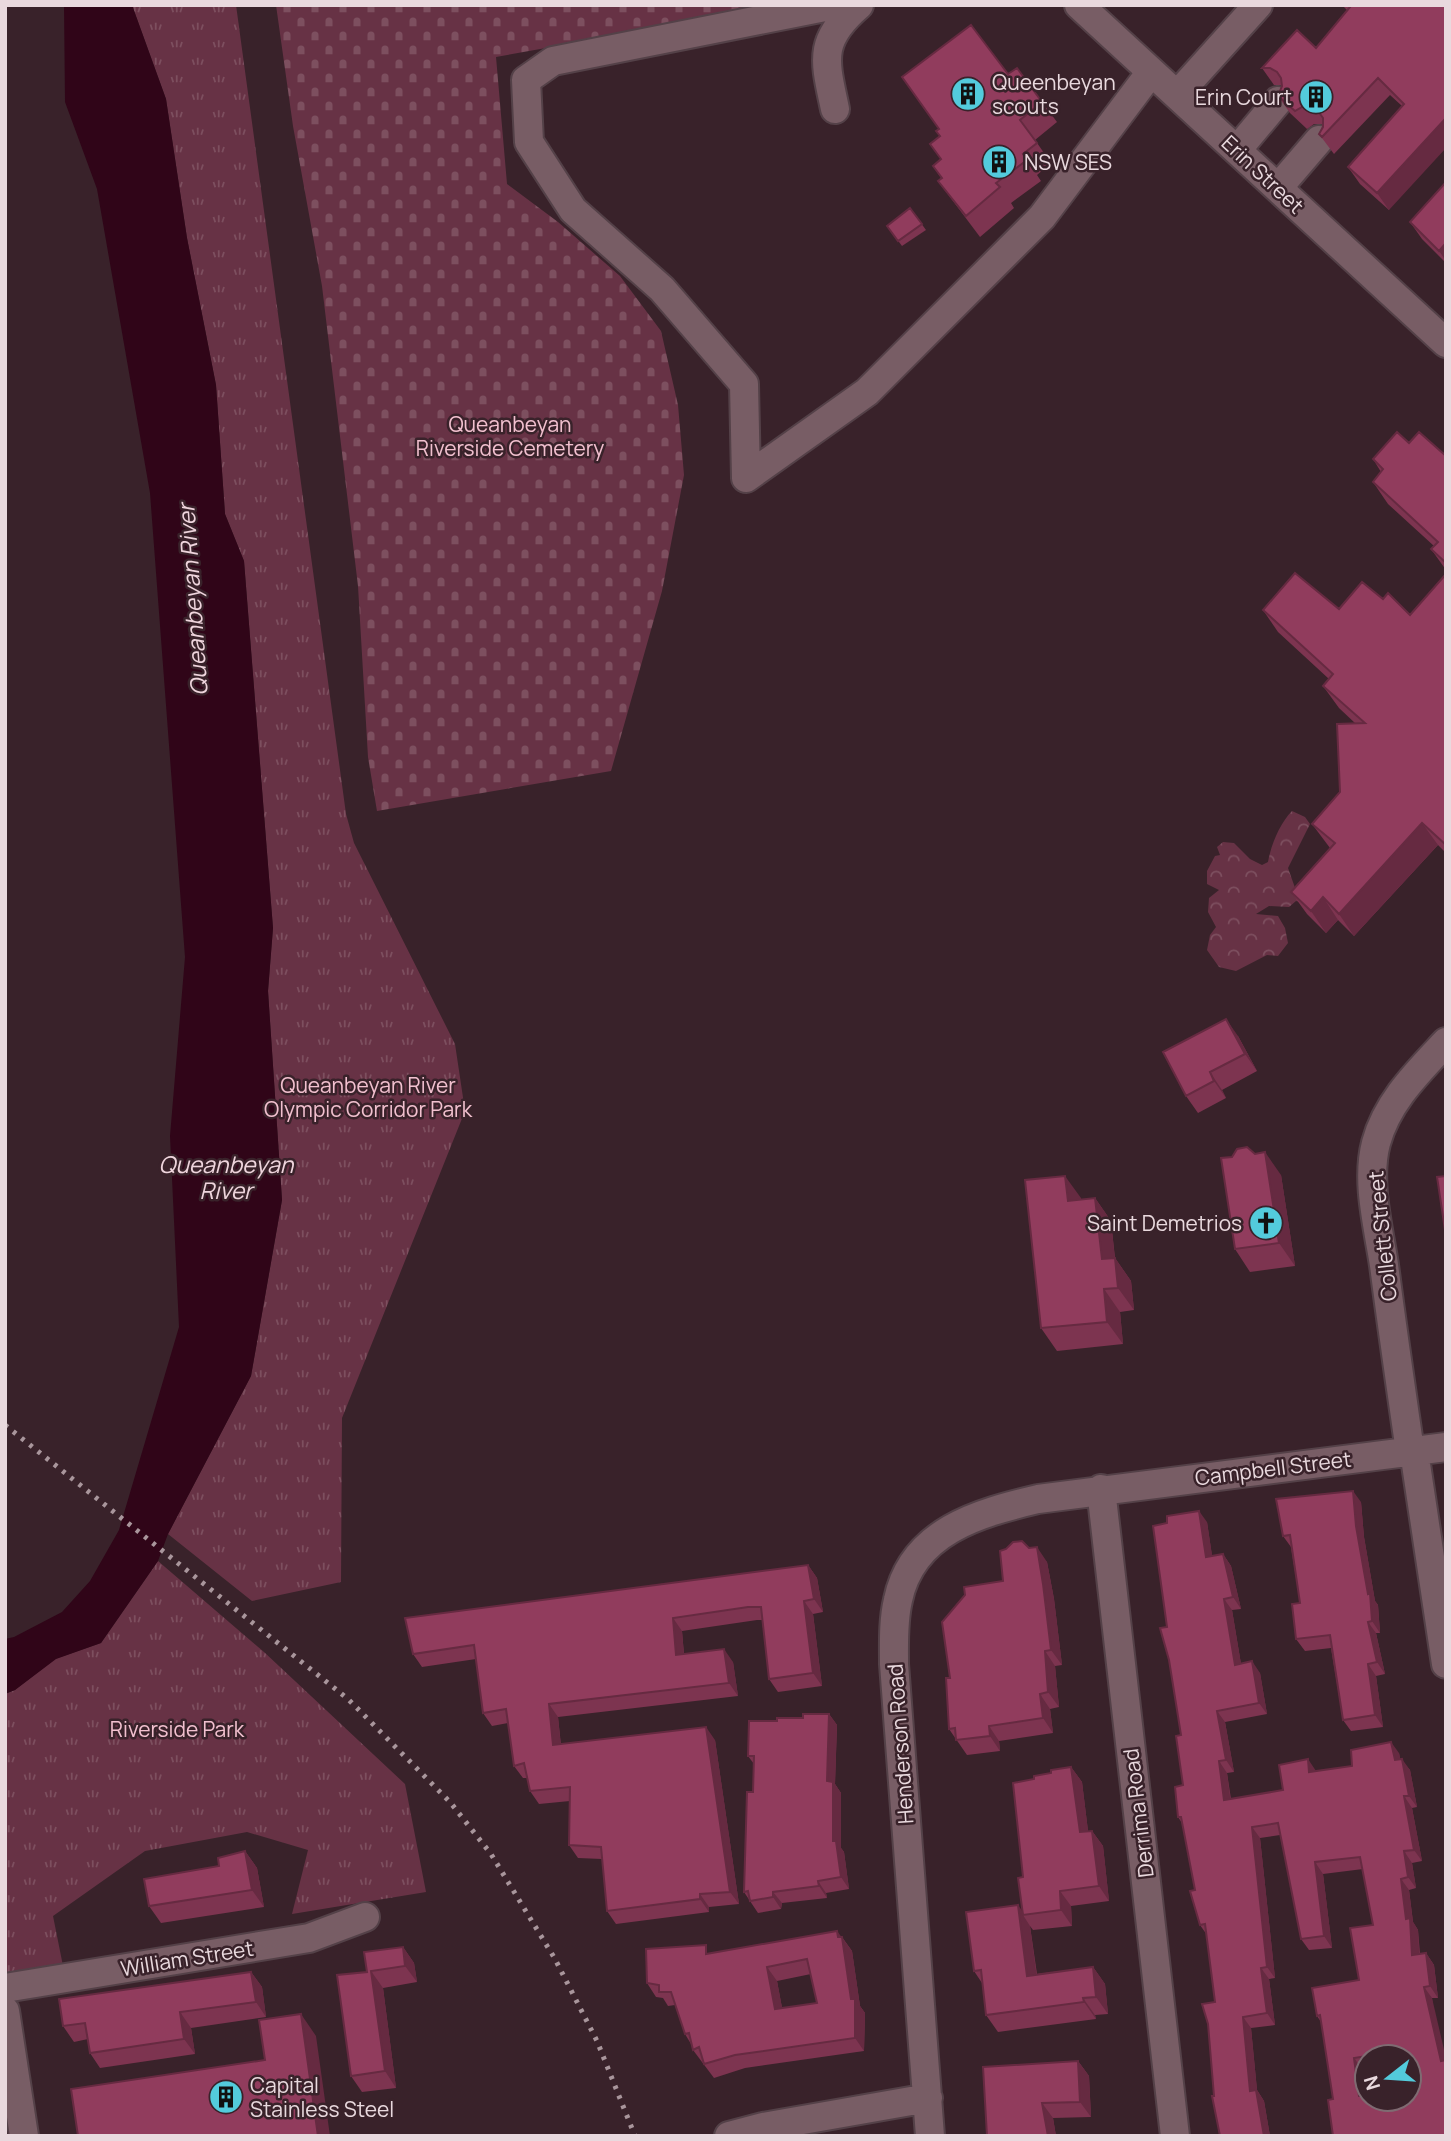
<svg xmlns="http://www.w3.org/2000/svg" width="1451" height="2141" viewBox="0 0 1451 2141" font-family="Manrope,sans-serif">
	<defs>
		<pattern id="forest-crowns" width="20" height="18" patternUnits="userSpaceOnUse" patternTransform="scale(1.75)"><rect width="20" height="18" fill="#673245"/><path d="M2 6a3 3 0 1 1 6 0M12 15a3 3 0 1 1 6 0" fill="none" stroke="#7d4f5f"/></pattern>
		<pattern id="cemetery-stones" width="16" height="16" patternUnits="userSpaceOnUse" patternTransform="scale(1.75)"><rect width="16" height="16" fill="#673245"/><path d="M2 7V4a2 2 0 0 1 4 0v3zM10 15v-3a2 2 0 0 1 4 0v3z" fill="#7d4f5f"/></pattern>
		<pattern id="park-tufts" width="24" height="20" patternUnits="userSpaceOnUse" patternTransform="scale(1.75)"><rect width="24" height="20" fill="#673245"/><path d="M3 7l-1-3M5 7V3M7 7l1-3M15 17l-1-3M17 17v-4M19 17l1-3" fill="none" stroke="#7d4f5f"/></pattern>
	</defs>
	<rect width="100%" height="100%" fill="#39222a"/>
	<path fill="url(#forest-crowns)" d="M1292,811L1305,817L1310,824L1288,868L1300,902L1296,901L1289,907L1269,906L1256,914L1278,916L1285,928L1288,943L1278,956L1267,955L1236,971L1219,967L1207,950L1210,935L1216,927L1208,912L1209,898L1219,890L1207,884V871L1215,856L1220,855L1217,847L1223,842L1234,843L1250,859L1262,865L1268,862C1271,845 1280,823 1292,811Z"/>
	<path fill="url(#cemetery-stones)" d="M276,5H787L496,57L507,184L558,222L620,276L661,331L678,405L684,475L662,591L611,771L377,811L368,757L358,586L322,286L293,126Z"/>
	<path fill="url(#park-tufts)" d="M132,5H236L346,814L354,843L455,1044L465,1111L342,1418L341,1582L252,1601L168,1534L251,1376L282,1200L268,991L273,928L244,561L225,514L216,385L187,238L166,99Z
		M158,1561L264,1652L405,1784L426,1892L292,1914L308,1850L247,1832L145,1851L53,1916L63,1966L5,1974V1694L15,1690L55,1659L101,1643Z"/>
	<path fill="#300518" d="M64,5H132L166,99L187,238L216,385L225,514L244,561L273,928L268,991L282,1200L251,1376L168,1534L158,1561L101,1643L56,1659L15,1690L5,1694V1639L14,1637L62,1612L90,1581L119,1530L179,1327L170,1136L185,957L150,493L97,189L65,102Z"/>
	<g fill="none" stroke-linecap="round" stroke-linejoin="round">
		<g stroke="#544148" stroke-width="32">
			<path id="minor" d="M1079,5L1446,343
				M1177,95L1258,5
				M835,109C825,61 817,41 859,5
				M1237,150L1278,101
				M1278,188L1319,140
				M746,478L744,384L662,289L573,210L529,142L526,80L553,61L835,5
				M746,478L867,392L1042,217L1151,72
				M1410,1451C1401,1389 1392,1327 1384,1265C1378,1226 1366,1181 1376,1143C1387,1102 1418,1072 1446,1042
				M1414,1451L1446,1664
				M1101,1489L1175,2136
				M5,1988L309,1938L365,1917
				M5,2011L24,2136
				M729,2136L763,2127L928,2098
				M930,2136L894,1664C894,1643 893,1621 898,1600C912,1531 979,1513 1038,1499L1446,1447"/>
		</g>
		<use href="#minor" stroke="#785d65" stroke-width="28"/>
		<path stroke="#a9969c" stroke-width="5" stroke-dasharray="3.5 7" stroke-linecap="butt" d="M5,1425L348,1699L450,1802L491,1854L555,1959L597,2041L635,2136"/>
	</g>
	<path fill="#7d3450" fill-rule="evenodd" d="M1342,5H1446L1389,210L1360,184L1348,167L1402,106L1390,95L1334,154L1319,134L1323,124H1314L1307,129L1290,113L1278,96L1282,85H1274L1262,68L1316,48L1347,10Z
		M1008,74L1042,102L1057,122L1035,140L1051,163L1037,175L1041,181L1011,203L1014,208L980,237L938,181L941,178L933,166L941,159L940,136L939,129Z
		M1446,182V263L1422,239L1410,222Z
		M910,208L926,230L902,246L887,226Z
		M1409,443L1446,456V570L1431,549L1434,546L1388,504L1373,482L1381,472L1373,459Z
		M1446,574V853L1438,845L1354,936L1338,920L1326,933L1307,914L1291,892L1330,848L1312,824L1340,792L1356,724L1339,708L1323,686L1329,679L1278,632L1263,610L1339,609L1383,599L1410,615Z
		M1238,1036L1257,1071L1222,1090L1226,1098L1198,1113L1186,1096Z
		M1281,1175L1295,1266L1250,1272L1235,1249Z
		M1081,1198V1200L1095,1198L1111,1221L1115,1258L1131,1281L1134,1310L1120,1312L1123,1344L1057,1351L1041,1328Z
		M1361,1502L1364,1537L1375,1601L1378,1605L1380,1633H1376L1385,1674L1376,1676L1383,1727L1351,1731L1343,1720L1331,1648L1305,1651L1296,1639L1300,1603L1291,1547L1283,1536Z
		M1207,1522L1212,1556L1223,1554L1231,1566L1241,1609L1232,1610L1241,1664L1260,1673L1267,1714L1225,1722L1234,1772L1227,1773L1231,1799L1283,1790L1316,1771L1352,1766L1399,1753L1400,1759L1410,1770L1417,1807L1412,1808L1422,1861L1412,1863L1416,1888L1409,1890L1413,1922L1418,1930L1420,1954L1426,1953L1434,1965L1438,1998H1432L1446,2136L1333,2099L1321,2022L1317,2016L1359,1980L1373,1925L1363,1869L1323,1874L1332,1948L1309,1950L1301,1939L1280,1835L1260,1838L1275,1978L1269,1979L1275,2025L1251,2028L1257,2090L1264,2101L1270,2136H1220L1214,2096L1215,2002L1207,1935L1200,1925L1195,1890L1182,1823L1178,1817L1183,1785L1181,1735L1167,1627V1523ZM1367,2057H1409V2099L1365,2095L1362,2069H1367Z
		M1029,1548L1047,1562L1054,1599L1062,1665L1055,1666L1059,1707L1050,1709L1053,1733L999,1741L1000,1751L967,1755L949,1729L950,1678Z
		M808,1565L817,1578L823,1612L813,1614L822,1686L778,1692L769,1679L762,1620H757L682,1631L684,1654L733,1662L738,1696L558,1717L561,1745L715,1740L739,1904L709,1907V1912L616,1924L607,1911L602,1859L578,1858L569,1845L570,1801L539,1804L530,1791L527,1778H523L514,1766L508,1723L492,1726L483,1713L476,1659L422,1667L413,1654Z
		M829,1714L837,1725L835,1784L841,1793V1848L844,1852L849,1889L826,1893L827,1898L782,1903L781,1909L758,1913L744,1892L753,1792L754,1764L748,1756L803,1718Z
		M1071,1767L1082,1782L1088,1831H1092L1103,1846L1109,1901L1071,1906L1072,1926L1033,1930L1030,1926L1037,1974L1093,1967L1105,1984L1108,2014L1095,2015L1096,2019L998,2032L986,2015L982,1983L974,1971L1022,1911L1023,1877L1034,1779Z
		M245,1851L257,1868L264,1907L161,1923L149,1906Z
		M842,1937L852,1951L860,2006L865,2013L864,2051L745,2068L714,2078L693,2050L691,2044L685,2034L675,2005L668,2006L663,1998L656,1997L647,1983L711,1953ZM811,1974L817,2003L782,2008L777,1981Z
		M403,1947L414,1963L417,1982L383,1988L396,2088L362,2092L351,2076L367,1972Z
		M251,1972L262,1987L266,2017L191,2028L195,2054L100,2068L90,2053L88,2039L74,2042L63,2026Z
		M1078,2061L1089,2076L1091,2117L1053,2118L1056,2136H987Z"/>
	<path fill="#662a41" d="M1446,118V148L1389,210L1377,193Z
		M1446,243V261L1439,251Z
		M1422,823L1438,845L1354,936L1339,914Z
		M1323,897L1338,920L1326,933L1311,911Z
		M1226,1019L1238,1036L1257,1071L1245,1054Z
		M1210,1072L1222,1090L1226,1098L1214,1081Z
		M1265,1152L1281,1175L1295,1266L1279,1243Z
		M1065,1176L1081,1198L1084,1224L1068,1201Z
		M1095,1198L1111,1221L1117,1279L1115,1258L1131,1281L1134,1310L1118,1288L1102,1259Z
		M1104,1289L1120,1312L1123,1344L1107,1322Z
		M1353,1491L1361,1502L1364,1537L1375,1601L1378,1605L1380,1633L1372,1621L1356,1526Z
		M1199,1511L1207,1522L1214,1568L1206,1557Z
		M1037,1547L1047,1562L1054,1599L1062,1665L1051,1650Z
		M1223,1554L1231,1566L1241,1609L1233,1597Z
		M808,1565L817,1578L823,1612L814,1599Z
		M1224,1599L1232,1610L1243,1676L1235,1665Z
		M804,1601L813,1614L822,1686L813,1673Z
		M673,1618L682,1631L685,1668L676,1655Z
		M1368,1622L1376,1633L1385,1674L1377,1662Z
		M724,1649L733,1662L738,1696L729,1683Z
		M1045,1651L1055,1666L1059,1707L1048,1692Z
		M1252,1661L1260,1673L1267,1714L1259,1703Z
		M1368,1664L1376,1676L1383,1727L1375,1715Z
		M1040,1694L1050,1709L1053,1733L1043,1718Z
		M549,1704L558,1717L562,1758L553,1745Z
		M1217,1711L1225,1722L1234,1772L1226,1760Z
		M829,1714L837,1725L835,1784L841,1793V1848L844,1852L849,1889L841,1877L833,1841L827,1781Z
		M989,1726L999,1741L1000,1751L990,1736Z
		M706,1727L715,1740L739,1904L730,1892Z
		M1391,1742L1399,1753L1403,1771L1395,1760Z
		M1308,1759L1316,1771L1309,1772Z
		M1402,1759L1410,1770L1417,1807L1409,1796Z
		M1219,1761L1227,1773L1232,1812L1224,1800Z
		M1071,1767L1082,1782L1090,1847L1080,1832Z
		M1404,1796L1412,1808L1422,1861L1414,1850Z
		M1252,1827L1260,1838L1275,1978L1267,1967Z
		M1092,1831L1103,1846L1109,1901L1099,1886Z
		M245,1851L257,1868L264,1907L252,1890Z
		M1404,1851L1412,1863L1416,1888L1408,1877Z
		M1315,1862L1323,1874L1332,1948L1324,1936Z
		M1401,1879L1409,1890L1413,1922L1418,1930L1420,1967L1412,1955L1406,1919Z
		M818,1881L826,1893L827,1898L819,1886Z
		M1060,1891L1071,1906L1072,1926L1061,1910Z
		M773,1892L782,1903L781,1909L773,1897Z
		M700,1894L709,1907V1912L700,1899Z
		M1018,1905L1025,1915H1023L1030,1926L1039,1993L1027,1976Z
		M837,1931L852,1951L860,2006L865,2013L864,2051L855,2038L851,1999Z
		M403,1947L414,1963L417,1982L405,1966Z
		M1426,1953L1434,1965L1438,1998L1430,1986Z
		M767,1967L777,1981L785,2023L775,2009Z
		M1093,1967L1105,1984L1108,2014L1096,1997Z
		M1261,1968L1269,1979L1275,2025L1267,2013Z
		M371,1971L383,1988L396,2088L385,2071Z
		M251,1972L262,1987L266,2017L256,2002Z
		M1424,1987L1432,1998L1446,2058V2068L1441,2061Z
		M1083,1998L1095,2015L1096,2019L1084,2002Z
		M180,2012L191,2028L195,2054L184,2039Z
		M301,2014L316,2036L330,2136H318Z
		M1243,2017L1251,2028L1257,2090L1264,2101L1270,2136H1264L1250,2091Z
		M1354,2058L1362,2069L1367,2107L1359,2096Z
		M1078,2061L1089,2076L1091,2117L1080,2102Z
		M1042,2103L1053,2118L1056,2136H1048Z"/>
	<path fill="#913c5d" stroke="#662a41" stroke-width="2" fill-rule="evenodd" d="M1348,5H1446V118L1377,193L1348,167L1404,104L1378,78L1322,137L1319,134L1323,127V118L1318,111L1309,107H1302L1295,111L1278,96L1282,86L1281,78L1277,72L1270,68H1262L1297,30L1316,48L1350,7Z
		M971,25L1008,74L1017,68L1042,102L1020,120L1037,143L1023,154L1027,160L996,183L1000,187L966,216L938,181L942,178L933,166L941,159L930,144L940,136L936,131L939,129L902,77Z
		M1446,182V243L1439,251L1410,222Z
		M910,208L922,224L898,241L887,226Z
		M1397,432L1409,443L1419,432L1446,456V563L1431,549L1438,542L1373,482L1383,469L1373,459Z
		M1295,573L1339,609L1362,582L1383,599L1388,593L1410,615L1446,574V845L1422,823L1339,914L1323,897L1311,911L1291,892L1335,843L1312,824L1340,792L1337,724L1365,723L1323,686L1333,674L1263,610Z
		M1226,1019L1245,1054L1210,1072L1214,1081L1186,1096L1163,1052Z
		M1247,1147L1255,1154L1265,1152L1279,1243L1235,1249L1221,1158L1232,1157L1237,1149Z
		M1065,1176L1068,1201L1095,1198L1102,1259L1115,1258L1118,1288L1104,1289L1107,1322L1041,1328L1025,1180Z
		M1446,1176V1230H1445L1437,1177Z
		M1353,1491L1356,1526L1368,1594L1370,1593L1372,1621L1368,1622L1377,1662L1368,1664L1375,1715L1343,1720L1330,1635L1296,1639L1292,1604L1300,1603L1290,1535L1283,1536L1276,1499Z
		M1199,1511L1206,1557L1223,1554L1233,1597L1224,1599L1235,1665L1252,1661L1259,1703L1217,1711L1226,1760L1219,1761L1224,1800L1283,1790L1279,1765L1308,1759L1309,1772L1352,1766L1351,1750L1391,1742L1395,1760L1402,1759L1409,1796H1404L1414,1850L1404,1851L1408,1877L1401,1879L1406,1919L1410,1918L1412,1955L1426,1953L1430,1986L1424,1987L1441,2061L1446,2060V2136H1333L1328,2100L1333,2099L1320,2015L1317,2016L1312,1988L1359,1980L1350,1928L1373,1925L1360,1857L1315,1862L1324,1936L1301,1939L1278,1823L1252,1827L1267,1967L1261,1968L1267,2013L1243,2017L1250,2091L1256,2090L1264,2136H1220L1212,2096H1214L1208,2024L1202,2004L1215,2002L1205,1924L1200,1925L1190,1891L1195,1890L1181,1817H1178L1175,1787L1183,1785L1176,1736L1181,1735L1169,1660L1160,1628L1167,1627L1153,1526L1167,1523V1516ZM1397,2051V2057H1409V2099H1367V2095L1359,2096L1354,2058Z
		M1022,1541L1029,1548L1037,1547L1043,1584L1051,1650L1045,1651L1048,1692L1040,1694L1043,1718L989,1726L990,1736L956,1740L955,1728L949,1729L946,1678H950L942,1622L965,1595L964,1587L1003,1581L1000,1551L1006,1549L1013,1542Z
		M808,1565L814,1599L804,1601L813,1673L769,1679L761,1607H748L673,1618L676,1655L724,1649L729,1683L549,1704L553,1745L706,1727L730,1892L700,1894V1899L607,1911L601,1847L569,1845L570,1787L530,1791L524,1763L514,1766L506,1709L483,1713L474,1645L413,1654L405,1618Z
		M803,1714H829L827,1781L833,1782V1841H836L841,1877L818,1881L819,1886L773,1892V1897L750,1901L748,1891L744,1892L747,1792H753L754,1756H748L749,1721H777V1718H803Z
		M1071,1767L1080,1832L1092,1831L1099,1886L1060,1891L1061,1910L1023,1915L1018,1878L1023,1877L1013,1783L1034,1779V1776L1051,1773V1770Z
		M245,1851L252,1890L149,1906L144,1879L219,1866L218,1858Z
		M1018,1905L1027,1976L1093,1967L1096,1997L1083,1998L1084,2002L986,2015L981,1970L974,1971L966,1912Z
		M837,1931L838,1937H842L851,1999H855V2038L735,2055L704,2064L699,2047L693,2050L689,2033L685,2034L671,1992H659V1985L647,1983L646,1949L706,1945V1954ZM807,1959L817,2003L775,2009L767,1967Z
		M403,1947L405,1966L371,1971L385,2071L351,2076L337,1975L367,1972L364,1952Z
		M251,1972L256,2002L180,2012L184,2039L90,2053L85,2023L63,2026L59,1999Z
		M301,2014L318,2136H78L71,2089L265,2060L259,2020Z
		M1078,2061L1080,2102L1042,2103L1048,2136H987L983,2067Z"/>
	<defs>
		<g id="building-disc" transform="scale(1.75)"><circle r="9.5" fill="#53cbdc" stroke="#39222a"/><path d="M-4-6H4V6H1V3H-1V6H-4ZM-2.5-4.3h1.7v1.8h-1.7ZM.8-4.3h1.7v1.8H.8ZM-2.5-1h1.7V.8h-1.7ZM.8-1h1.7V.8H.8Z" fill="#111"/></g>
		<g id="church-disc" transform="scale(1.75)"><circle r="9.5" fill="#53cbdc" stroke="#39222a"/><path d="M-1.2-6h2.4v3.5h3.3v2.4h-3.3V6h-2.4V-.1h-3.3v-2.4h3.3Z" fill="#111"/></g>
	</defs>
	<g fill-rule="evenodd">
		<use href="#building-disc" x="968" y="94"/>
		<use href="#building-disc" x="1316" y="97"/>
		<use href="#building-disc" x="999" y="162"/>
		<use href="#church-disc" x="1266" y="1223"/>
		<use href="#building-disc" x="226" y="2097"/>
	</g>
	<g text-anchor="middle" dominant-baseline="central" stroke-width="5" stroke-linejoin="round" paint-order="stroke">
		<g font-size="21" fill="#e9d9de" stroke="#39222a" text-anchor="start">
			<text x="992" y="82">Queenbeyan<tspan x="992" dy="24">scouts</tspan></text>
			<text x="1292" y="97" text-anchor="end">Erin Court</text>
			<text x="1024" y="162">NSW SES</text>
			<text x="1242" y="1223" text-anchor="end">Saint Demetrios</text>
			<text x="250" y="2085">Capital<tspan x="250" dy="24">Stainless Steel</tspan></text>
		</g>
		<g font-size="21" fill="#e9d9de" stroke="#39222a">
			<text transform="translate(1263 174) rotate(43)">Erin Street</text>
			<text transform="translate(1382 1236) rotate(-96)">Collett Street</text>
			<text transform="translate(1273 1468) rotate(-7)">Campbell Street</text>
			<text transform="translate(900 1744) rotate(-94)">Henderson Road</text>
			<text transform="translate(1138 1813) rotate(-97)">Derrima Road</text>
			<text transform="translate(187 1958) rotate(-9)">William Street</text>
		</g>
		<g font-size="21" fill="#f2c0cf" stroke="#39222a">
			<text x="510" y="424">Queanbeyan<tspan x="510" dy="24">Riverside Cemetery</tspan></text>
			<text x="368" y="1085">Queanbeyan River<tspan x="368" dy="24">Olympic Corridor Park</tspan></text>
			<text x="177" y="1729">Riverside Park</text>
		</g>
		<g font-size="23" font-style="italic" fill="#efd5dd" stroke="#39222a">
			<text transform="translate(192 600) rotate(-94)">Queanbeyan River</text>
			<text x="226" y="1164">Queanbeyan<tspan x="226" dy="26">River</tspan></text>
		</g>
	</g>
	<rect width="1451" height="2141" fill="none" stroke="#e9d9de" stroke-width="14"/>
	<g transform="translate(1388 2078) rotate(253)"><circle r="33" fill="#39222a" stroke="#7f6b72" stroke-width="2"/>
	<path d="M0-5L12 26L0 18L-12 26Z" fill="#53cbdc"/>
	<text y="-10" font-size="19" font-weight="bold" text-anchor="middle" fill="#e9d9de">N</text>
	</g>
</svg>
